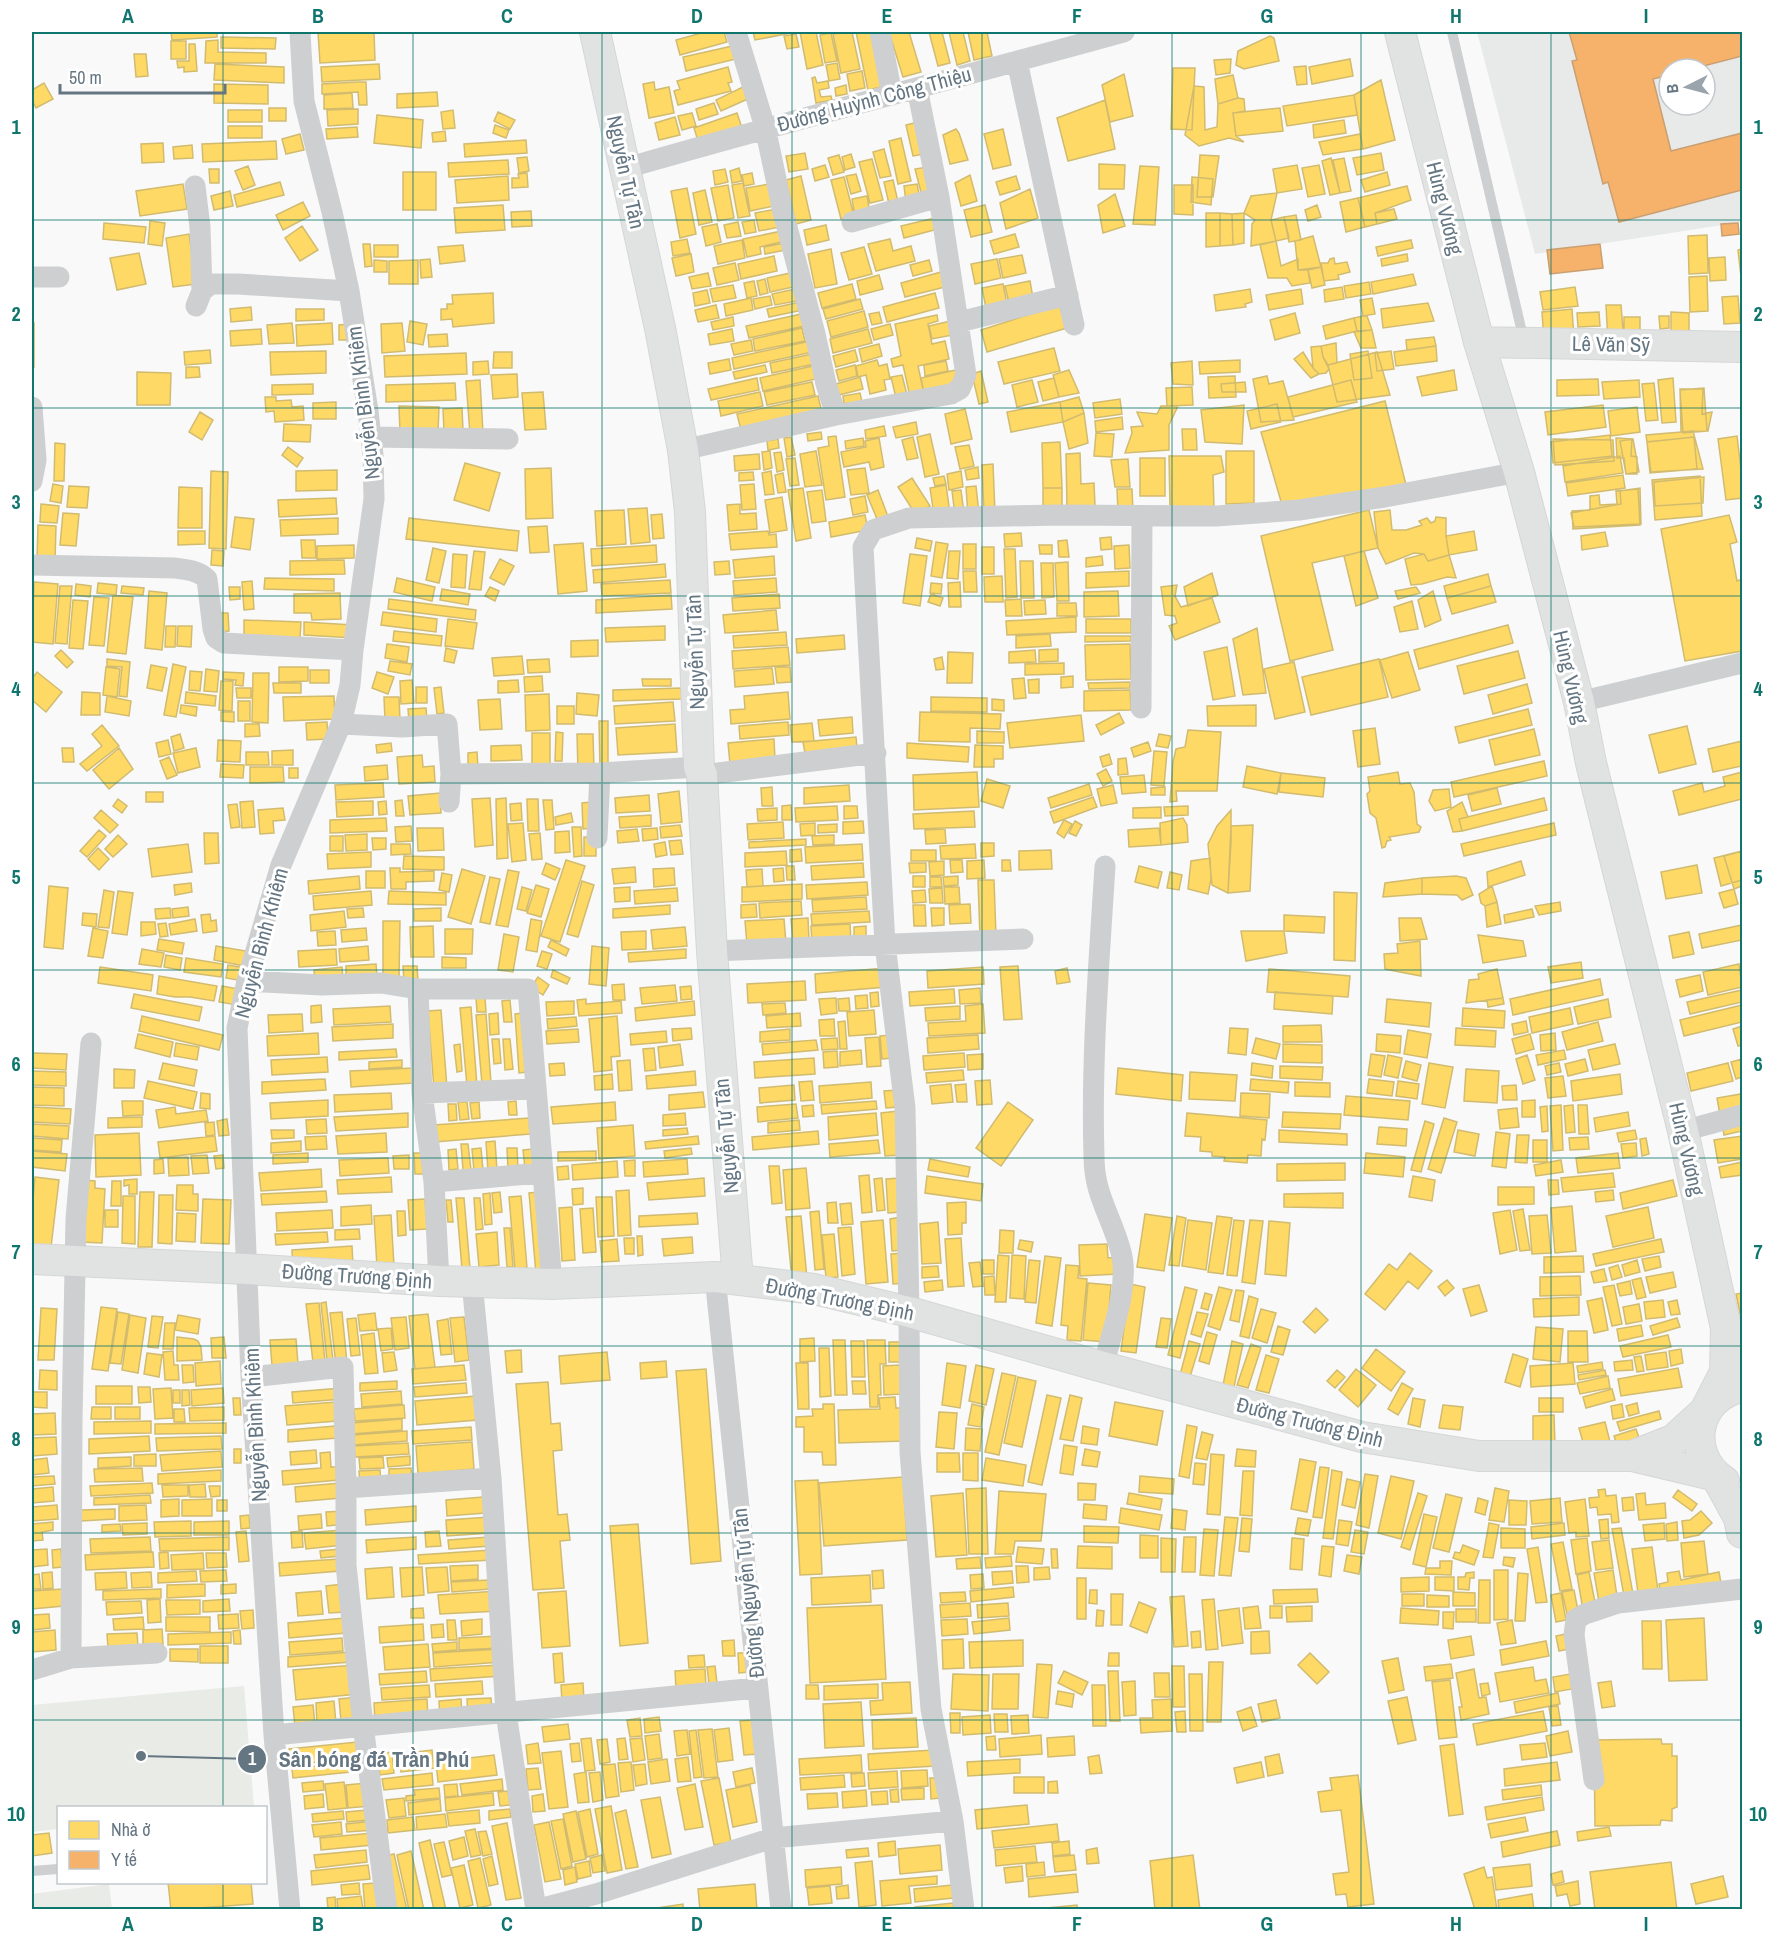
<svg xmlns="http://www.w3.org/2000/svg" width="1774" height="1941" viewBox="0 0 1774 1941" font-family="'Archivo Narrow',sans-serif">
	<rect width="100%" height="100%" fill="#f9f9f9"/>
	<path fill="#e8e9e9" fill-rule="evenodd" d="M1477,32H1742V222L1535,254ZM1669,69H1705V105H1669Z"/>
	<path fill="#e8ebe6" d="M244,1686L254,1807L58,1808V1829L32,1832V1705Z
		M109,1884L112,1909H32V1894Z"/>
	<path fill="#ffd966" stroke="#d1bb6f" stroke-width="1.5" d="M171,32H226L217,33V37L172,40Z
		M318,32H374L375,60L320,63Z
		M705,32H724L727,42L680,55L676,40Z
		M753,32H796L755,40Z
		M800,32H816L823,65L807,69Z
		M852,32L860,69L841,73L833,34Z
		M856,32H874L885,86L868,90Z
		M889,32H909L921,72L903,77Z
		M929,32H942L950,63L938,66Z
		M949,32H963L970,61L957,65Z
		M968,32H987L992,56L974,60Z
		M831,33L837,61L825,63L820,35Z
		M796,34L799,47L787,49L784,36Z
		M1270,36L1274,38L1279,61L1244,69L1236,65L1238,51Z
		M221,37L276,38L275,49L221,48Z
		M218,40V52L266,53V63H205L206,41Z
		M171,41H186V59H171Z
		M189,44H195L197,71L184,72V67L178,68L177,61H189Z
		M737,45L740,58L686,71L683,57Z
		M134,54H146L148,76L136,77Z
		M1231,59L1230,73L1216,75L1214,60Z
		M1350,59L1353,76L1312,84L1309,67Z
		M837,63L840,79L829,81L826,65Z
		M215,64L284,67V83L214,80Z
		M379,64L380,79L322,82L321,67Z
		M1306,66L1307,84L1297,85L1294,67Z
		M728,67L732,82L728,83L731,91L678,105L674,91L680,89L677,81Z
		M1173,68H1195L1192,130L1171,129Z
		M862,71L865,88L850,91L847,74Z
		M1124,74L1133,116L1110,122L1102,85Z
		M1233,75L1238,98L1218,104L1215,79Z
		M815,77L817,83L828,81L829,88L819,90L821,97L831,96L832,100L816,103L812,78Z
		M1381,80L1395,140L1363,149L1354,95Z
		M358,82H366L367,105H359L358,92L322,94V84Z
		M654,82L655,90L669,87L674,113L649,118L643,84Z
		M44,83L53,99L36,108L32,100V90Z
		M214,84L268,85V104L214,103Z
		M747,85L752,97L721,111L716,100Z
		M846,85L847,94L836,96L835,88Z
		M1194,86L1204,87L1205,130L1217,127L1218,104L1238,98L1244,99L1245,111L1233,113L1236,136L1244,142L1229,138L1199,146L1185,135Z
		M437,92L438,106L397,108V94Z
		M352,93L353,108L324,109V95Z
		M1354,95L1357,115L1287,126L1283,106Z
		M1105,100L1115,149L1068,161L1057,118Z
		M714,103L718,114L699,120L696,109Z
		M269,108H286V121H269Z
		M1280,108L1283,131L1236,136L1233,113Z
		M358,109V124L328,126L327,110Z
		M228,110H262V122H228Z
		M453,110L455,128L443,129L441,112Z
		M498,112L515,120L510,129L494,121Z
		M692,113L696,126L682,130L678,116Z
		M737,113L742,128L699,144L694,128Z
		M377,115L423,120L421,148L374,143Z
		M675,117L680,135L659,140L655,123Z
		M1344,120L1346,133L1314,138L1313,125Z
		M918,122L925,154L913,156L906,125Z
		M495,125L509,130L506,138L493,133Z
		M228,126H262V138H228Z
		M357,127L358,137L327,139L326,129Z
		M956,129L959,133L968,160L950,164L943,135Z
		M1003,129L1011,165L993,169L984,134Z
		M445,131L446,141L433,142L432,133Z
		M300,134L304,150L286,154L282,139Z
		M1360,134L1363,149L1323,155L1319,142Z
		M901,138L911,181L898,184L889,141Z
		M526,140L527,153L465,157L464,144Z
		M276,141L277,159L203,162L202,144Z
		M163,143L164,162L142,163L141,144Z
		M192,145L193,158L174,159L173,147Z
		M884,149L891,176L880,178L873,152Z
		M805,153L808,169L789,172L786,156Z
		M1381,153L1384,170L1357,175L1353,158Z
		M851,154L855,167L845,170L842,157Z
		M839,155L844,172L833,175L828,158Z
		M1200,155L1219,156L1213,197H1197Z
		M527,157L529,171L519,173L517,158Z
		M1331,158L1340,193L1330,195L1322,161Z
		M1344,158L1351,191L1340,193L1333,160Z
		M872,159L883,200L870,203L859,162Z
		M508,160L509,174L449,177L448,163Z
		M1099,164L1125,165L1124,189H1099Z
		M825,165L829,177L815,181L812,169Z
		M1297,165L1302,189L1277,193L1273,169Z
		M1319,165L1325,194L1308,197L1302,168Z
		M248,166L255,185L243,190L235,171Z
		M1140,166L1159,167L1155,225L1133,224Z
		M927,167L933,194L922,196L915,169Z
		M739,168L742,181L732,183L730,171Z
		M209,169H219V183H210Z
		M725,169L728,182L715,185L713,171Z
		M403,172H436V210H403Z
		M1387,172L1390,185L1365,192L1361,180Z
		M527,173L528,187L512,188V178H519L518,174Z
		M752,173L754,184L744,186L742,175Z
		M856,174L861,191L851,194L846,176Z
		M970,175L977,201L961,206L955,183Z
		M508,176L509,200L457,203L455,180Z
		M801,176L811,220L796,224L786,180Z
		M1016,176L1020,189L1000,195L996,182Z
		M844,177L854,216L841,219L831,180Z
		M1192,177L1213,179L1211,205L1191,202Z
		M893,180L898,202L889,204L884,182Z
		M280,182L284,195L237,207L234,195Z
		M743,183L750,216L738,218L732,185Z
		M775,183L779,205L750,211L746,188Z
		M183,184L187,209L140,216L136,191Z
		M917,184L920,199L906,202L904,186Z
		M728,185L734,218L718,221L711,188Z
		M1174,185H1193V215L1174,214Z
		M1407,186L1411,200L1375,213L1377,224L1365,227L1358,198Z
		M687,188L696,234L680,238L671,191Z
		M1030,189L1038,218L1006,229L1000,203Z
		M705,190L712,222L699,225L693,193Z
		M230,191L233,206L214,210L211,196Z
		M1277,193L1271,220L1276,241L1251,246L1252,224L1255,220L1244,213L1251,196Z
		M1115,194L1125,226L1103,233L1098,205Z
		M867,196L870,213L855,216L852,199Z
		M1358,198L1365,227L1346,232L1340,202Z
		M303,202L310,216L283,230L276,215Z
		M503,205L505,230L456,233L454,208Z
		M985,205L992,232L971,237L964,210Z
		M1317,205L1321,217L1308,221L1305,210Z
		M781,208L785,226L759,231L755,213Z
		M1394,209L1397,219L1377,224L1375,213Z
		M531,211L532,226L512,227L511,212Z
		M1206,213H1220V246L1206,247Z
		M1220,213L1232,214L1233,245L1220,246Z
		M1244,213V243L1233,245L1232,214Z
		M1296,215L1301,240L1289,242L1284,217Z
		M1284,217L1289,238L1276,241L1271,220Z
		M935,218L938,229L904,238L901,226Z
		M754,220L756,232L745,234L742,222Z
		M150,221L165,223L162,246L148,244Z
		M738,222L741,236L727,238L724,225Z
		M104,223L146,227L144,243L103,239Z
		M717,224L721,242L706,246L702,227Z
		M826,225L829,240L807,245L804,230Z
		M302,226L318,250L300,261L285,238Z
		M787,230L789,240L760,247L761,254L747,257L743,239Z
		M189,234L196,284L173,287L166,238Z
		M1015,234L1019,247L994,254L990,241Z
		M1707,235L1708,273L1689,274L1688,236Z
		M1313,236L1321,267L1298,270L1295,241Z
		M687,239L690,253L673,256L671,242Z
		M890,239L893,251L911,246L915,261L876,271L868,244Z
		M742,240L745,258L718,264L714,246Z
		M1411,240L1413,248L1378,256L1376,247Z
		M1276,241L1281,266L1298,259V270H1308L1310,283L1292,286L1287,278H1268L1260,245Z
		M785,243L786,250L765,254L764,247Z
		M363,244H370L372,266L365,267Z
		M374,245H398V257H374Z
		M463,245L465,261L440,264L438,247Z
		M864,247L872,274L849,280L841,253Z
		M831,249L837,284L815,288L808,254Z
		M1742,249V286L1738,250Z
		M139,253L146,284L117,290L110,258Z
		M691,254L694,272L676,276L672,258Z
		M1407,254L1408,261L1382,266L1381,259Z
		M1022,255L1026,273L1003,278L999,259Z
		M774,256L777,271L741,279L738,264Z
		M1725,257L1726,280L1710,281L1709,258Z
		M1334,258L1335,264L1347,262L1350,272L1338,275L1339,279L1324,281L1321,263H1328L1330,259Z
		M430,259L432,277L421,278L420,260Z
		M997,259L1001,278L975,284L971,264Z
		M374,260L387,261V272H374Z
		M418,260V284H389V261Z
		M929,260L932,271L913,276L910,265Z
		M735,263L739,280L717,285L713,268Z
		M1321,267L1325,285L1312,288L1308,270Z
		M795,272L798,286L770,292L767,278Z
		M941,272L945,287L905,297L901,283Z
		M708,273L711,286L692,289L689,277Z
		M1413,274L1416,285L1373,294L1371,282Z
		M879,275L883,289L860,295L857,281Z
		M1707,276L1708,311L1690,312L1689,277Z
		M765,279L768,293L760,295L757,281Z
		M754,281L757,296L747,298L744,283Z
		M1030,281L1033,298L1009,303L1005,286Z
		M1369,282L1371,294L1346,298L1344,286Z
		M852,284L856,299L822,308L818,293Z
		M1003,284L1007,304L986,308L982,288Z
		M733,285L736,298L713,302L710,289Z
		M1342,287L1344,299L1325,302L1324,290Z
		M1575,287L1578,306L1543,310L1540,292Z
		M800,288L802,300L775,305L772,294Z
		M1250,289L1252,302L1245,304L1246,307L1216,311L1214,295Z
		M1301,289L1303,304L1269,310L1266,295Z
		M707,290L710,303L695,306L693,293Z
		M493,293L494,323L453,327L452,319L441,320V309H447V304H453L452,295Z
		M935,293L939,308L887,322L883,307Z
		M770,296L772,305L755,309L753,299Z
		M1738,296L1740,323L1724,324L1722,297Z
		M751,298L753,310L726,316L724,304Z
		M1372,298L1375,314L1363,316L1360,300Z
		M860,299L863,309L826,319L823,309Z
		M801,302L803,310L769,317L767,309Z
		M1428,303L1434,321L1383,328L1381,309Z
		M716,305L719,318L698,322L695,310Z
		M1059,305L1067,328L987,352L981,330Z
		M1606,305H1621L1624,342L1608,343Z
		M251,307L252,320L231,322L230,309Z
		M296,309H324V320L296,321Z
		M1572,309L1574,338L1544,341L1542,312Z
		M864,311L868,327L831,337L827,321Z
		M879,312L882,323L872,325L869,314Z
		M1599,312L1600,326L1578,327L1577,313Z
		M1671,312L1689,313V338H1671Z
		M806,313L809,325L749,338L746,326Z
		M1295,313L1300,333L1275,340L1270,320Z
		M937,315L938,321L928,324L932,344L945,341L949,359L918,366L925,398L911,401L903,365L893,367L891,359L901,356L895,324Z
		M1363,316H1367L1372,330L1357,331L1354,318Z
		M1659,316H1669V328L1660,329Z
		M733,317L734,326L713,330L711,322Z
		M1624,317H1640V342H1624Z
		M1354,318L1357,331L1326,339L1323,326Z
		M955,320L958,334L932,339L929,326Z
		M410,321L427,324L423,345L407,342Z
		M32,323H34V367H32Z
		M292,323L294,343L269,344L267,325Z
		M332,323L333,344L297,346L296,325Z
		M402,323L405,351L382,353L381,324Z
		M351,324L352,340H339V325Z
		M890,324L893,335L874,340L871,329Z
		M802,328L805,341L755,351L753,339Z
		M261,329L262,344L231,346L230,331Z
		M732,329L734,341L710,345L708,334Z
		M868,329L872,343L833,353L830,339Z
		M1372,330L1376,348H1361L1354,332Z
		M447,334L448,346L429,347L428,335Z
		M1434,337L1436,346L1407,350L1406,340Z
		M751,340L753,351L734,355L731,344Z
		M815,340L817,351L734,369L732,358Z
		M1336,343L1337,363L1328,365L1323,357L1321,346Z
		M879,344L882,356L862,362L859,349Z
		M1321,346L1323,357L1329,369L1326,373L1319,374L1313,368L1311,347Z
		M1436,346L1437,361L1396,366L1394,352Z
		M1054,348L1060,371L1004,384L998,362Z
		M210,350L211,363L185,365L184,352Z
		M855,350L858,361L836,367L833,356Z
		M326,351V373L271,375L270,352Z
		M1368,351L1372,378L1354,380L1350,354Z
		M1391,351L1394,369L1377,371L1375,353Z
		M494,352H512V368H493Z
		M1303,352L1313,368L1319,374L1311,378L1294,359Z
		M1377,352L1390,395L1337,402L1328,365Z
		M466,353L467,374L385,377L384,356Z
		M817,353L819,363L772,373L770,363Z
		M729,359L731,370L710,374L708,363Z
		M877,360L879,366L887,364L890,379L884,380L886,390L870,394L866,375L858,377L856,366Z
		M1240,360V372L1200,374L1199,362Z
		M488,361L489,374L473,375V362Z
		M946,361L948,371L925,376L924,365Z
		M1192,361L1193,385L1173,384L1171,363Z
		M765,365L767,372L735,379L733,372Z
		M817,365L820,378L763,391L760,378Z
		M855,365L857,376L839,381L836,370Z
		M186,367H199L200,377L186,378Z
		M960,369L963,384L924,393L921,378Z
		M1069,370L1079,393L1059,397L1053,375Z
		M1454,370L1457,390L1422,396L1417,377Z
		M981,371L988,402L979,404L972,374Z
		M137,372L171,373L170,405H137Z
		M517,374L518,397L493,399L491,375Z
		M902,375L908,399L897,402L891,377Z
		M1235,376L1236,397L1209,398L1208,377Z
		M1267,376L1269,384L1283,381L1294,420L1261,422L1253,379Z
		M860,377L863,389L839,395L836,384Z
		M757,378L759,390L711,400L708,389Z
		M1054,378L1059,397L1043,401L1038,382Z
		M1673,378L1676,422L1662,423L1658,380Z
		M1598,379L1599,395L1557,396V380Z
		M480,380L483,433L470,434L466,381Z
		M1032,380L1038,402L1017,407L1012,385Z
		M1351,380L1357,402L1293,417L1288,397Z
		M1639,380L1640,397L1604,399L1602,382Z
		M812,382L815,395L767,405L764,392Z
		M1245,382L1246,392H1222L1221,384Z
		M455,383L456,400L386,402V385Z
		M1654,383L1658,420L1646,421L1642,384Z
		M313,384V394L272,395V385Z
		M1192,387L1193,405L1167,406L1166,388Z
		M1704,388L1707,431L1683,433L1680,390Z
		M1680,389H1703L1702,414L1712,412L1708,431L1681,432Z
		M543,392L546,429L525,430L522,393Z
		M760,392L763,406L721,416L718,401Z
		M860,393L863,407L845,410L843,396Z
		M818,396L822,413L741,430L737,414Z
		M265,397H276V401L291,400L292,407L303,406L304,420L275,422L274,411L266,412Z
		M1079,397L1084,413L1063,422L1060,402Z
		M1120,399L1122,414L1095,418L1093,403Z
		M1385,401L1406,485L1282,505L1261,432Z
		M336,402V419H313V403Z
		M1060,402L1063,422L1011,432L1007,412Z
		M1277,404L1281,422L1251,429L1247,411Z
		M1244,405L1242,444L1205,442L1201,410Z
		M1603,405L1606,427L1548,435L1545,412Z
		M399,406L439,407L438,433H400Z
		M1161,406H1178L1169,425V450L1125,453L1132,433L1131,427L1143,426L1137,412L1157,414Z
		M1637,407L1640,432L1611,436L1608,411Z
		M462,408L463,430L444,431L443,409Z
		M965,409L972,439L951,444L945,414Z
		M200,412L213,420L202,440L189,432Z
		M1084,413L1088,443L1069,449L1063,422Z
		M1122,417L1123,429L1096,432L1095,421Z
		M916,422L918,434L896,438L893,427Z
		M284,424L311,425L310,442L283,441Z
		M884,426L886,436L866,439L865,430Z
		M1182,429H1196L1197,450H1183Z
		M1693,431L1703,469L1651,472L1646,435Z
		M821,432L822,439L808,441L807,434Z
		M1096,433L1114,434L1112,457L1094,456Z
		M930,434L939,474L925,477L917,437Z
		M1610,435L1612,456L1553,463L1551,442Z
		M836,436L845,497L826,500L818,448L829,446L828,437Z
		M1737,436L1742,478V498L1726,500L1718,439Z
		M791,437L795,455L787,457L784,438Z
		M913,437L918,458L907,460L902,440Z
		M1694,437L1697,469L1650,473L1647,442Z
		M863,438L864,446L846,449L845,441Z
		M879,438L884,467L871,470L869,462L844,467L841,452L866,447L865,441Z
		M1616,438L1632,439L1631,456L1637,457V474H1626L1624,458H1617Z
		M778,439L779,448L768,450L767,441Z
		M1553,439L1613,440L1614,461L1555,465Z
		M1633,439L1639,472L1626,474L1620,441Z
		M1060,442L1062,488H1043L1042,443Z
		M55,443L65,444L64,481H54Z
		M969,445L974,466L960,469L955,447Z
		M288,447L303,458L297,467L282,455Z
		M770,451L772,468L764,470L762,452Z
		M816,451L822,485L805,487L800,454Z
		M1226,451H1254V503L1226,504Z
		M781,452L784,470L777,472L774,453Z
		M1080,453L1081,484L1094,483L1095,506L1067,507L1066,454Z
		M759,454L760,469L735,471L734,456Z
		M1169,456H1221L1224,472L1213,475L1214,508L1170,507Z
		M1620,456L1623,473L1565,482L1563,466Z
		M795,458L799,485L790,486L786,459Z
		M1140,458H1165V496H1140Z
		M1128,459L1130,487H1115L1111,460Z
		M465,463L500,473L489,511L454,500Z
		M993,464L995,513H984L982,465Z
		M978,467L979,478L967,480L965,470Z
		M551,468L553,518L526,519L525,469Z
		M865,468L869,493L851,495L847,470Z
		M337,470V490L296,491V471Z
		M211,471L228,472L226,549L209,548Z
		M771,471L774,494L765,495L762,473Z
		M961,471L963,487L949,490L947,474Z
		M753,472L754,480L739,481V473Z
		M783,473L786,492L778,493L775,475Z
		M1623,475L1625,488L1568,496L1566,483Z
		M944,476L946,484L935,486L933,478Z
		M1700,476L1702,516L1655,520L1652,480Z
		M1704,477L1703,503L1655,506L1654,482Z
		M912,478L930,506L916,515L898,487Z
		M53,484L63,486L61,503L50,501Z
		M754,484L756,509L742,510L740,485Z
		M946,485L950,513L934,515L930,488Z
		M69,486L89,487L87,508L67,507Z
		M976,486L979,514L968,515L966,487Z
		M179,487L202,488V528H178Z
		M803,488L811,538L796,541L788,490Z
		M1043,488H1062V506H1043Z
		M1640,488L1641,524L1574,527L1571,513L1621,504L1620,491Z
		M1117,489H1132L1133,512H1118Z
		M1638,489L1640,525L1573,529L1572,511L1590,510V496L1599,495L1600,505L1617,504L1616,491Z
		M822,490L826,521L812,523L807,492Z
		M878,490L890,522L880,526L867,495Z
		M961,490L964,514L955,515L952,491Z
		M865,496L868,512L853,515L850,499Z
		M782,497L787,530L770,533L765,500Z
		M336,498L337,514L279,517L278,500Z
		M41,504L59,506L57,523L40,522Z
		M740,504V514L756,513L757,529L729,531L727,505Z
		M647,508L650,542L631,544L628,509Z
		M624,510L626,544L597,546L595,511Z
		M1369,510L1378,548L1312,563L1333,650L1290,661L1261,536Z
		M1390,510L1392,530H1406L1422,525L1419,521L1427,518L1431,523L1435,521L1436,517L1446,518V536L1449,555L1428,561L1424,554L1414,553L1386,564L1378,548L1374,512Z
		M63,513L79,514L76,546L60,545Z
		M662,514L664,538L653,539L651,515Z
		M865,515L868,530L831,537L829,522Z
		M1729,515L1737,542L1730,544L1737,581L1742,579V651L1685,661L1661,529Z
		M235,517L254,519L250,550L231,547Z
		M338,518V534L281,536L280,520Z
		M409,518L519,531L517,551L406,539Z
		M38,525L56,526L55,561L37,560Z
		M547,526L549,552L530,553L528,527Z
		M178,531H205V544L178,545Z
		M768,531L769,535L776,534L777,547L731,550L729,534Z
		M1474,531L1477,550L1449,555L1446,536Z
		M1605,532L1608,546L1582,550L1581,536Z
		M1021,533L1022,546L1005,547L1004,534Z
		M1111,537L1112,549L1101,550L1100,538Z
		M917,538L932,541L930,551L915,548Z
		M301,540H315L316,558H302Z
		M1067,540L1069,557H1059L1058,541Z
		M936,542L948,544L942,578L931,576Z
		M583,543L587,591L558,594L554,545Z
		M963,544H976V569H963Z
		M354,545V558L317,559V546Z
		M656,545L657,562L592,566L591,549Z
		M1039,545H1052V554H1040Z
		M1129,545L1130,568L1115,569L1114,546Z
		M982,547H994V574H982Z
		M433,548L446,551L439,583L426,580Z
		M1004,549H1015L1017,597L1006,598Z
		M212,550L224,551L223,566L211,565Z
		M474,551L485,552L481,590L469,589Z
		M949,551H960L958,579L947,578Z
		M1364,551L1378,598L1356,606L1344,556Z
		M453,554L467,555L465,588L451,587Z
		M910,554L927,556L920,606L903,603Z
		M1424,554L1428,561L1449,555L1456,578L1447,577L1422,584L1411,585L1405,559Z
		M774,556L775,575L735,578L733,560Z
		M1102,556L1103,565L1086,567V558Z
		M500,559L514,566L504,585L490,578Z
		M344,560L345,574L290,575V561Z
		M729,561L730,574L715,575L714,562Z
		M1020,561H1033L1034,598H1021Z
		M1068,562L1069,601H1057L1055,563Z
		M1041,563H1053L1054,597L1042,598Z
		M665,564L666,577L594,583L593,570Z
		M963,571H976L977,592H964Z
		M1129,571V586L1086,588V573Z
		M1212,573L1218,595L1188,606L1184,587Z
		M1488,574L1491,586L1447,598L1444,586Z
		M1002,576L1003,602H985L984,577Z
		M265,578L334,579V591L264,589Z
		M397,578L435,587L432,601L394,592Z
		M776,578L777,592L734,595L733,581Z
		M670,580L671,593L602,596L601,584Z
		M252,581L254,609L244,610L242,582Z
		M34,582L58,584L53,644L32,642Z
		M960,582L961,607H949L948,583Z
		M98,583L117,585L116,595L97,593Z
		M931,583L942,584L941,594L930,593Z
		M76,584L91,586L90,597L75,595Z
		M1177,585L1175,596L1181,607L1212,598L1220,622L1175,640L1169,626L1177,623L1175,616L1165,615L1161,587Z
		M60,586H72L67,644L55,643Z
		M122,586L144,588L143,595L121,593Z
		M1491,586L1496,602L1452,614L1447,598Z
		M229,587H240V599L230,600Z
		M490,587L499,591L495,601L485,596Z
		M1416,587L1420,593L1398,599L1395,591Z
		M442,589L470,594L468,605L440,600Z
		M149,591L167,593L162,650L145,648Z
		M1118,591L1119,616L1084,617V592Z
		M1433,591L1441,620L1425,627L1418,600Z
		M340,593L341,619L312,620L311,613H294V594Z
		M779,594L780,608L733,611L732,598Z
		M931,594L943,598L940,606L928,602Z
		M113,595L133,597L126,654L107,652Z
		M671,595L672,609L596,613V600Z
		M94,597L109,598L104,646L89,645Z
		M389,599L476,610L475,620L388,609Z
		M1021,599L1022,616H1006L1005,600Z
		M73,600L88,601L83,649L69,648Z
		M1045,600L1046,614L1025,615L1024,601Z
		M1412,601L1418,629L1400,632L1394,607Z
		M1057,603H1076L1077,616H1057Z
		M776,610L778,630L725,633L723,615Z
		M383,612L437,619L436,632L381,625Z
		M219,613H228L229,631L219,632Z
		M1076,617V632L1007,635L1006,621Z
		M448,619L477,623L473,649L445,646Z
		M1086,619H1131V633H1086Z
		M244,620L301,622L300,638L244,636Z
		M304,622L353,625V638L304,635Z
		M1508,625L1513,643L1419,669L1414,650Z
		M166,626H176L175,647H165Z
		M178,626H192L191,647L177,646Z
		M665,626V640L606,642L605,628Z
		M1257,628L1266,693L1243,695L1233,639Z
		M394,631L442,636L441,646L393,641Z
		M786,632L787,645L734,648L733,636Z
		M1050,634L1051,646L1016,648V636Z
		M844,635L845,649L797,653L796,639Z
		M1085,636H1131V641L1085,642Z
		M598,640V656L571,657V641Z
		M387,644L409,647L407,662L385,658Z
		M1130,644L1131,679L1086,680L1085,645Z
		M788,647L790,665L733,669L732,651Z
		M1227,647L1235,696L1213,700L1204,652Z
		M446,648L457,651L454,663L444,661Z
		M1058,649V661L1039,662V650Z
		M61,650L73,662L67,668L55,656Z
		M1035,650L1036,662L1009,663V652Z
		M1518,651L1525,678L1464,694L1457,666Z
		M948,652L973,653L972,683H947Z
		M1408,652L1420,690L1392,698L1380,660Z
		M522,656L524,674L494,676L492,658Z
		M942,657L944,669L936,670L934,659Z
		M107,659L130,662L127,697L119,696L122,667L107,666Z
		M549,659L550,672L528,673L527,660Z
		M1379,659L1388,697L1311,715L1302,677Z
		M390,661L412,664L410,675L388,671Z
		M1294,662L1305,712L1275,719L1264,669Z
		M1064,663V674L1025,675V664Z
		M173,664L186,667L176,717L164,715Z
		M151,665L167,668L162,691L147,688Z
		M106,667L120,669L117,697L103,695Z
		M279,667H308V681L279,682Z
		M775,667H790L791,682L777,683Z
		M772,668L774,684L735,687L734,671Z
		M206,669L219,671L217,692L204,691Z
		M310,670H329V683H310Z
		M190,671L202,672L200,691L189,690Z
		M37,672L62,692L46,712L32,700V679Z
		M223,672L244,673L243,686L235,685L236,680L223,679Z
		M377,672L394,677L388,694L372,688Z
		M253,673H269L268,723L252,722Z
		M542,676L543,691L525,692L524,677Z
		M1073,676V687L1061,688V677Z
		M1024,678L1026,698L1014,699L1012,679Z
		M642,679H671V686H643Z
		M1039,679V693H1029L1028,680Z
		M412,680L414,703L401,704L400,681Z
		M518,680L519,692L498,693V681Z
		M221,681H233L232,711L219,710Z
		M1130,682V688L1089,689L1088,683Z
		M273,683H301V693H274Z
		M1527,684L1532,703L1493,714L1488,695Z
		M416,687H427V703H416Z
		M441,687L444,713L437,714L434,688Z
		M236,688H251V698H237Z
		M681,688L682,699L613,701V690Z
		M1130,690L1131,710L1084,711V691Z
		M82,692L100,693V715H81Z
		M186,692L216,696L215,706L185,703Z
		M788,692L790,719L731,724L730,710L745,709L744,696Z
		M577,693L599,695L597,716L576,714Z
		M549,694L550,730L526,731L525,695Z
		M107,696L131,701L129,716L105,712Z
		M334,696L335,719L284,721L283,697Z
		M384,697H399L400,720L385,721Z
		M931,697L987,698V712L931,711Z
		M500,699L502,729L480,730L478,700Z
		M992,699L1004,700V711L992,710Z
		M238,701H250V721H238Z
		M673,702L675,721L615,724L614,706Z
		M181,705L197,707L196,716L180,713Z
		M1256,705V726H1208L1207,706Z
		M557,706H574V724H557Z
		M426,708L427,720L409,721L408,709Z
		M1528,709L1532,725L1459,743L1455,727Z
		M221,712H234V722L221,721Z
		M920,712L1001,714L1000,729L970,728V742L919,741Z
		M1119,713L1124,723L1101,735L1096,725Z
		M1081,715L1084,741L1010,748L1007,723Z
		M852,717L853,733L820,736L818,720Z
		M599,721H608V769H600Z
		M327,722L328,739L307,740L306,723Z
		M788,722L789,735L740,739L739,726Z
		M812,723L814,741L792,742L790,725Z
		M245,724H259L260,736L245,737Z
		M675,724L677,752L618,755L616,728Z
		M102,725L119,746L87,771L80,764L102,746L92,734Z
		M1687,726L1696,764L1659,773L1649,735Z
		M1375,728L1380,764L1358,767L1353,731Z
		M1534,729L1540,755L1495,765L1489,740Z
		M1188,730L1221,732L1217,791H1176L1177,801L1170,802L1173,762L1176,749L1185,747Z
		M977,731L1004,732V743H977Z
		M556,732L563,733L562,761H555Z
		M532,733H550V767L532,766Z
		M180,734L184,748L174,751L171,737Z
		M577,734H593L594,770L578,771Z
		M1159,734L1171,736L1168,748L1156,746Z
		M856,737L857,748L805,753L803,742Z
		M774,739L775,760L730,764L728,743Z
		M168,740L171,754L159,757L156,743Z
		M218,740L241,741L240,762L217,761Z
		M1742,741V766L1713,772L1708,749Z
		M1148,742L1151,751L1134,757L1131,748Z
		M391,743L392,751L377,753L376,745Z
		M907,743L969,747L968,762L907,758Z
		M521,745L522,760L491,761V746Z
		M975,745L1003,746V759H994V767H974Z
		M62,748H73L74,762H63Z
		M119,748L133,769L109,789L93,770Z
		M196,748L200,767L178,773L173,753Z
		M293,750V765H272V751Z
		M1154,751L1167,752L1164,786L1151,785Z
		M246,752H268L269,765H246Z
		M477,752L478,767H468V753Z
		M1109,754L1112,764L1103,767L1100,757Z
		M422,755L423,767L434,766L435,782L399,784L397,757Z
		M169,757L177,775L167,779L160,761Z
		M1126,758L1128,774L1118,775V759Z
		M1544,761L1547,776L1454,797L1451,782Z
		M221,764L244,765L243,778L220,777Z
		M387,765L388,779L365,781L364,767Z
		M1247,766L1281,773L1277,794L1243,787Z
		M250,767H283L284,782L250,783Z
		M289,768H298V778H289Z
		M1106,769L1112,781L1103,786L1097,774Z
		M977,772L979,807L914,810L913,775Z
		M1398,772L1400,784L1410,783L1414,792L1417,824L1421,827L1419,832L1389,837L1391,840L1387,841L1385,847L1382,848L1376,818L1370,813L1367,794L1370,791L1368,777Z
		M1742,772V799L1679,815L1673,791L1702,783L1704,792L1725,786L1723,777Z
		M1281,773L1325,778L1323,797L1279,792Z
		M1144,775L1146,792L1122,794L1120,777Z
		M987,779L1010,786L1003,808L981,801Z
		M383,783L384,797L336,800L335,785Z
		M1089,784L1092,795L1051,808L1048,798Z
		M849,785L850,801L804,804V788Z
		M1113,785L1117,803L1101,806L1097,789Z
		M772,787L773,806H762L761,788Z
		M1165,787V795H1151V788Z
		M1497,788L1501,804L1472,811L1468,795Z
		M1449,789L1451,807L1435,811L1429,801L1433,790Z
		M679,791L682,822L661,824L658,794Z
		M146,792H163V802H146Z
		M440,793L441,813L410,815L408,796Z
		M649,795L650,811L616,813L615,798Z
		M1093,797L1097,807L1054,823L1050,812Z
		M490,798L493,845L475,847L472,799Z
		M506,798L508,858L497,859L496,799Z
		M1544,798L1547,810L1462,831L1459,819Z
		M118,799L127,806L122,813L113,806Z
		M527,799H538L539,831H528Z
		M402,800L404,816H396L395,801Z
		M543,800H552L554,829L546,830Z
		M253,801L255,827L242,828L240,802Z
		M373,801V815L337,817L336,802Z
		M386,801L387,814L379,815L378,802Z
		M591,802L593,828L583,829L582,803Z
		M1462,802L1468,817L1459,819L1462,831L1453,832L1447,811Z
		M521,803L522,820L511,821L510,804Z
		M237,804L240,827L231,828L228,805Z
		M791,805L792,820H782V806Z
		M837,806L838,820L796,822L795,808Z
		M844,806H857L858,818L844,819Z
		M1188,806V815L1165,816L1164,807Z
		M1161,807V818H1133V808Z
		M283,808L285,820L273,821L274,833L260,834L258,810Z
		M777,808V820L758,821L757,809Z
		M101,810L118,825L110,833L94,818Z
		M1231,810V842L1228,893L1212,885L1208,844L1217,826Z
		M974,811L975,827L914,829L913,814Z
		M571,813L573,822L556,825L555,817Z
		M651,815V826L620,828L619,817Z
		M386,818L387,831L330,833V820Z
		M1183,818L1187,825L1188,842L1161,845L1160,823Z
		M1064,820L1072,824L1064,838L1057,833Z
		M863,821L864,833L843,834V822Z
		M1075,821L1082,825L1076,836L1069,833Z
		M783,822L784,838L748,840L747,824Z
		M523,823L526,860L512,862L508,824Z
		M815,823V835L801,836L800,824Z
		M1554,823L1556,835L1464,856L1461,844Z
		M837,824V832L818,833V825Z
		M680,825L682,836L661,838L660,827Z
		M1253,825L1250,891L1228,893L1231,826Z
		M411,826L412,841L396,842L395,827Z
		M572,827H581L582,856L574,857Z
		M417,828H443L444,850L418,851Z
		M657,828L658,839L643,841L642,829Z
		M1159,828L1161,845L1129,847L1128,830Z
		M637,829L639,841L618,843L617,831Z
		M945,829L946,843L926,844L925,830Z
		M99,830L106,836L87,857L80,851Z
		M569,831L570,852L555,853V832Z
		M204,833H218L219,863L205,864Z
		M540,833L542,859L532,860L529,834Z
		M367,834V850L346,851L345,835Z
		M118,835L127,844L113,857L105,849Z
		M834,835V844L813,845L812,836Z
		M330,836H343V851H330Z
		M584,837L596,838V856H584Z
		M372,838H386V849L373,850Z
		M806,839V845L749,848V842Z
		M681,840L683,854L671,855L669,841Z
		M665,842L667,855L656,857L654,844Z
		M981,843H994V856L981,857Z
		M188,844L192,872L152,877L148,849Z
		M391,844H410L411,854L391,855Z
		M862,844L863,860L806,863L805,847Z
		M975,844L976,858L941,859L940,846Z
		M98,848L109,859L99,870L88,859Z
		M801,849L802,861L790,862V850Z
		M911,850H936V861H911Z
		M1051,850L1052,869L1019,870V851Z
		M786,851L787,865L745,867V853Z
		M1742,851V880L1721,886L1714,858Z
		M1742,851V886L1734,889L1724,856Z
		M371,852V867L328,869L327,854Z
		M404,856L444,857V870L403,869Z
		M1210,858L1211,879L1208,894L1188,889L1191,861Z
		M566,860L585,866L560,942L541,936Z
		M950,860H962L963,872L951,873Z
		M984,860L985,878L967,879V861Z
		M1002,860H1010L1011,871H1002Z
		M944,861V875L930,876L929,862Z
		M1521,861L1525,875L1488,887L1487,872Z
		M546,863L560,869L555,880L542,874Z
		M863,863L864,877L812,880L811,866Z
		M909,863H926V872L910,873Z
		M1697,865L1702,893L1666,899L1661,872Z
		M786,866H794L795,880H787Z
		M1139,866L1162,872L1158,888L1135,882Z
		M635,867L636,882L614,884L612,869Z
		M390,868H400V872L434,871V881L406,882V889H391Z
		M674,868L675,885L654,887L653,869Z
		M783,868L784,881L774,882L773,869Z
		M462,869L485,876L471,924L448,917Z
		M762,869L763,886L747,887L746,870Z
		M508,870L519,872L508,927L496,925Z
		M366,871H385V888H366Z
		M1170,872L1182,875L1179,890L1167,888Z
		M442,873L452,875L449,892L439,890Z
		M359,876L360,889L309,894L308,881Z
		M913,876H925V887H913Z
		M958,876V885L944,886L943,877Z
		M1456,876L1466,878L1473,895L1462,900L1457,895L1422,894V878Z
		M490,877L500,879L490,924L480,922Z
		M930,877H941L942,887H930Z
		M1422,878V894L1383,897L1385,883Z
		M978,880H994L996,937L980,938Z
		M582,881L594,885L578,937L567,934Z
		M867,882L868,895L807,899L806,885Z
		M191,883L192,892L175,895L174,885Z
		M802,884V899L742,902V887Z
		M536,885L549,889L541,917L527,913Z
		M49,886L68,888L63,949L44,947Z
		M1492,886L1497,902L1485,906L1481,903L1479,894Z
		M522,887L532,890L526,911L517,909Z
		M630,887V901L615,902L614,888Z
		M944,887H959L960,903L945,904Z
		M677,888L678,901L635,904L634,891Z
		M942,888L943,903H930L929,889Z
		M1734,889L1738,904L1724,908L1719,893Z
		M104,890L114,892L109,928L98,927Z
		M925,890L926,902L913,903L912,891Z
		M118,891L133,893L127,935L112,933Z
		M371,891L372,905L314,910L313,896Z
		M389,891L446,893V905L388,904Z
		M1334,892L1357,893L1355,961L1334,960Z
		M866,897L867,909L813,912L812,900Z
		M801,901L802,915L760,918L759,903Z
		M1497,902L1501,924L1487,927L1485,906Z
		M1560,902L1561,911L1539,915L1535,906Z
		M756,904L757,917L741,918V905Z
		M970,904L971,923L950,924L949,905Z
		M670,905V914L613,918V909Z
		M913,905H925L926,926H914Z
		M188,907L189,916L173,918L172,909Z
		M170,908L171,918L156,919L155,909Z
		M363,908L364,917L348,918L347,909Z
		M441,908V921H414V909Z
		M931,908H944V925L932,926Z
		M1532,909L1534,917L1505,923L1504,915Z
		M344,911L346,927L311,931L310,915Z
		M869,911L870,922L812,925L811,914Z
		M83,913L97,914L96,927L82,925Z
		M210,914L211,921L216,920L217,931L203,933L201,915Z
		M1284,915L1325,917L1324,933L1284,931Z
		M808,918L809,941L793,942L791,919Z
		M1399,918H1421L1427,939L1400,941Z
		M195,919L197,931L171,935L169,924Z
		M531,919L542,921L537,952L526,950Z
		M784,919L786,943L747,945L745,921Z
		M383,921H400L399,978H383Z
		M141,922H155L156,934L141,936Z
		M166,923L168,936L160,937L158,924Z
		M850,924L851,941L812,943L811,926Z
		M1742,925V940L1702,948L1699,934Z
		M433,926L434,957H411L410,927Z
		M866,926V940L854,941V927Z
		M685,927L687,946L653,949L651,930Z
		M93,928L108,931L103,958L88,956Z
		M366,928L367,940L342,942L341,930Z
		M445,929H473L472,954H445Z
		M335,931L336,945L318,946L317,932Z
		M646,931V949L622,950L621,932Z
		M1241,931H1284L1287,953L1246,961Z
		M1689,932L1694,954L1673,958L1669,936Z
		M504,934L519,937L513,972L498,970Z
		M1478,935L1523,941L1526,956L1483,963Z
		M159,939L184,943L182,954L157,950Z
		M551,940L569,949L566,956L548,947Z
		M1420,941L1421,976L1385,969L1384,954L1398,953L1397,944Z
		M216,946L246,951L244,966L214,960Z
		M368,946L369,960L340,962L339,949Z
		M592,946L609,948L606,986L589,984Z
		M142,949L164,953L161,967L139,964Z
		M336,949L337,965L299,967L298,951Z
		M686,949V958L629,962L628,953Z
		M542,951L552,954L547,969L537,966Z
		M166,955L182,958L180,970L164,967Z
		M442,957L466,958V968H442Z
		M186,958L223,964L221,977L184,972Z
		M1581,962L1583,978L1551,983L1548,967Z
		M376,964L377,976L346,978V966Z
		M1739,964L1742,987L1708,995L1703,972Z
		M228,965L245,968L243,981L226,978Z
		M403,966H417L418,981H404Z
		M1018,966L1022,1019L1004,1020L1000,967Z
		M100,967L153,975L151,991L98,983Z
		M342,967L343,979L315,982L314,970Z
		M983,967L984,984L928,988L927,971Z
		M885,968L887,987L816,993L815,974Z
		M1067,968L1070,982L1057,984L1055,971Z
		M1269,969L1350,976L1348,997L1267,992Z
		M1497,969L1503,998L1466,1003L1469,980L1479,979L1478,974Z
		M553,970L570,978L567,984L551,977Z
		M1700,975L1703,991L1680,997L1676,980Z
		M159,976L217,986L214,1001L190,997H175L157,994Z
		M538,977L549,985L543,995L531,987Z
		M1600,979L1603,995L1513,1015L1510,999Z
		M805,981L806,1000L748,1003L747,984Z
		M624,984L625,1000H613L612,985Z
		M675,985L677,1001L642,1004L640,988Z
		M222,986L239,989L237,1005L219,1002Z
		M691,986L692,999L681,1000L680,987Z
		M980,988L981,1003L960,1004L959,990Z
		M954,989L955,1003L910,1006L909,992Z
		M1742,990V1002L1690,1014L1687,1002Z
		M878,992L879,1006L871,1007L870,993Z
		M1275,992L1333,996L1332,1014L1274,1009Z
		M134,994L202,1007L199,1021L131,1008Z
		M867,995L868,1008L856,1009L855,996Z
		M476,998H485L486,1012H477Z
		M836,998L837,1013L821,1015L819,999Z
		M849,998L850,1011H839L838,999Z
		M1503,998L1504,1004L1488,1007L1487,1000Z
		M586,999V1004L621,1001L622,1013L579,1016L577,1000Z
		M1387,999L1431,1003L1429,1027L1385,1022Z
		M1608,999L1611,1017L1578,1024L1574,1007Z
		M510,1000L512,1022H504L502,1001Z
		M574,1001V1014L547,1016L546,1002Z
		M694,1001L695,1015L636,1021L635,1008Z
		M785,1003L786,1013L763,1015L762,1004Z
		M983,1004L985,1033L929,1036L928,1023L966,1021L965,1006Z
		M321,1005L322,1022L311,1023V1006Z
		M1742,1005V1022L1684,1036L1680,1020Z
		M390,1006L391,1022L334,1025L333,1009Z
		M960,1006V1019L926,1021L925,1008Z
		M471,1007L477,1086H467L460,1008Z
		M1463,1008L1505,1011L1504,1028L1462,1026Z
		M1570,1008L1573,1024L1532,1033L1529,1017Z
		M441,1010L447,1088L434,1089L428,1011Z
		M874,1010L876,1034L849,1036L847,1012Z
		M498,1013L499,1034L490,1035L489,1014Z
		M523,1013L527,1072L519,1073L515,1014Z
		M800,1013L801,1026L767,1028L766,1016Z
		M302,1014L303,1031L269,1033L268,1015Z
		M486,1014L491,1083L482,1084L476,1015Z
		M142,1016L223,1035L219,1050L139,1031Z
		M617,1016L620,1056L611,1057L612,1070L594,1072L589,1019Z
		M576,1017L577,1026L548,1029L547,1019Z
		M834,1019L835,1036H820L819,1020Z
		M845,1021L847,1049H840L838,1022Z
		M1526,1021L1528,1032L1514,1035L1512,1024Z
		M1598,1022L1603,1041L1567,1050L1562,1032Z
		M393,1024V1038L333,1041L332,1027Z
		M1321,1025L1322,1042H1283V1026Z
		M1742,1026V1045L1738,1046L1733,1029Z
		M691,1028L692,1039L673,1041L672,1029Z
		M1230,1028L1248,1029L1246,1055L1228,1053Z
		M1456,1028L1496,1031L1495,1047L1455,1045Z
		M578,1029L579,1042L547,1044L546,1031Z
		M790,1029V1040L760,1042V1032Z
		M1408,1030L1431,1034L1427,1058L1404,1054Z
		M666,1031L667,1042L631,1045L630,1034Z
		M318,1033L319,1054L268,1056L267,1036Z
		M1555,1033L1556,1050L1541,1051L1540,1035Z
		M138,1034L173,1042L170,1057L135,1048Z
		M1377,1034L1401,1036L1400,1053L1376,1051Z
		M1530,1034L1534,1049L1516,1054L1512,1039Z
		M891,1035L893,1058L882,1059L880,1036Z
		M978,1035L979,1049L928,1053L927,1038Z
		M879,1037L881,1066L867,1067L865,1038Z
		M837,1038L838,1049L822,1050L821,1039Z
		M1256,1038L1280,1044L1276,1059L1252,1053Z
		M492,1039H499L501,1063L494,1064Z
		M503,1039H510L513,1069L505,1070Z
		M816,1040L818,1050L763,1055L762,1044Z
		M176,1043L199,1047L197,1060L174,1056Z
		M460,1044L462,1071L457,1072L454,1045Z
		M680,1044L683,1065L660,1068L658,1047Z
		M1283,1044L1322,1045V1063L1283,1062Z
		M1615,1044L1620,1064L1593,1070L1588,1050Z
		M654,1048L656,1070L645,1071L643,1049Z
		M396,1049L397,1057L339,1060V1052Z
		M861,1050L862,1064L840,1066V1052Z
		M1564,1050L1566,1059L1538,1065L1536,1055Z
		M837,1051L838,1067L824,1068L823,1052Z
		M32,1053L67,1054L66,1070L32,1068Z
		M964,1053L965,1067L924,1070L923,1056Z
		M983,1054V1069L968,1070L967,1055Z
		M1371,1054L1385,1056L1381,1077L1368,1075Z
		M1388,1055L1402,1058L1398,1078L1384,1075Z
		M1527,1055L1535,1080L1523,1084L1516,1059Z
		M327,1057L328,1072L272,1075L271,1060Z
		M814,1058L815,1074L755,1078L754,1062Z
		M1585,1059L1588,1071L1568,1076L1565,1064Z
		M1742,1059V1077L1736,1079L1731,1062Z
		M402,1060V1067L369,1069V1062Z
		M630,1060L632,1090L619,1091L617,1061Z
		M1406,1061L1421,1065L1417,1081L1402,1077Z
		M163,1063L197,1070L194,1086L159,1079Z
		M564,1063L565,1075L550,1076L549,1064Z
		M1252,1063L1273,1066L1272,1078L1251,1075Z
		M1429,1063L1453,1067L1445,1108L1422,1104Z
		M1559,1063L1561,1072L1547,1075L1545,1066Z
		M1728,1063L1733,1081L1691,1091L1687,1073Z
		M1280,1066L1323,1067L1322,1080L1280,1078Z
		M413,1068L414,1083L351,1087L350,1071Z
		M1118,1068L1183,1075L1181,1101L1116,1094Z
		M114,1069L135,1070L134,1088H114Z
		M1466,1069L1499,1071L1497,1103L1464,1101Z
		M963,1070L964,1080L927,1083L926,1073Z
		M32,1071L66,1072V1086L32,1085Z
		M695,1071L696,1085L647,1089L646,1076Z
		M1190,1072L1237,1075L1235,1101L1189,1099Z
		M612,1074L613,1089L595,1090L594,1076Z
		M1620,1074L1622,1094L1573,1101L1571,1081Z
		M1563,1076L1566,1096L1548,1098L1545,1078Z
		M325,1079L326,1090L262,1094V1082Z
		M1251,1079L1289,1082L1288,1093L1250,1090Z
		M1369,1079L1394,1082L1392,1096L1367,1093Z
		M990,1080L992,1104L977,1105L975,1081Z
		M148,1081L197,1092L193,1109L144,1098Z
		M812,1081L814,1100L801,1101L799,1082Z
		M1398,1081L1419,1084L1417,1099L1396,1096Z
		M871,1082L872,1098L820,1103L819,1086Z
		M1295,1082L1330,1083V1097L1295,1096Z
		M951,1084L953,1102L932,1104L930,1086Z
		M966,1084L967,1102H957L955,1085Z
		M794,1085L795,1100L760,1103L759,1088Z
		M1516,1085L1517,1100H1503L1502,1086Z
		M32,1087L64,1088V1106L32,1105Z
		M897,1090L898,1107L886,1108L884,1091Z
		M703,1092L705,1107L669,1110V1095Z
		M201,1093L210,1094V1109L200,1108Z
		M391,1093L392,1109L335,1112L334,1095Z
		M1241,1093L1270,1094L1269,1118L1240,1116Z
		M1741,1094L1742,1111L1720,1115L1717,1098Z
		M1346,1096L1410,1101L1408,1120L1344,1115Z
		M328,1100V1116L271,1119L270,1103Z
		M1535,1100V1117H1522V1101Z
		M122,1101H143V1115L123,1116Z
		M516,1101L517,1115H509L508,1102Z
		M876,1101L877,1109L822,1114L821,1105Z
		M458,1102H467L469,1119L460,1120Z
		M479,1102L480,1118L472,1119L470,1103Z
		M615,1102L616,1120L553,1124L551,1107Z
		M1008,1102L1033,1120L1001,1166L976,1148Z
		M448,1104H456L457,1120L449,1121Z
		M796,1104L798,1118L758,1122L757,1107Z
		M813,1105L814,1116L803,1117L802,1106Z
		M1561,1105L1563,1150L1553,1151L1550,1106Z
		M1573,1105L1575,1132L1566,1133L1564,1106Z
		M1578,1105H1587L1589,1134H1579Z
		M1547,1106L1548,1131L1542,1132L1540,1107Z
		M32,1107L71,1109L70,1124L32,1122Z
		M175,1107L176,1114L206,1110L208,1121L159,1128L156,1110Z
		M1517,1108L1519,1127L1500,1129L1498,1110Z
		M898,1111L901,1155L885,1156L881,1113Z
		M1283,1112L1341,1114L1340,1129L1282,1127Z
		M1628,1112L1630,1126L1596,1132L1594,1118Z
		M408,1113V1127L336,1131L334,1117Z
		M685,1113L686,1125L663,1126V1115Z
		M876,1113L878,1135L829,1140L828,1117Z
		M1187,1113L1267,1120L1265,1140L1262,1139L1261,1156L1248,1155L1247,1163L1224,1161L1225,1157L1212,1156V1152L1200,1151L1201,1137L1185,1136Z
		M142,1117V1127L108,1128V1118Z
		M1742,1117V1131L1724,1135L1722,1121Z
		M529,1118L530,1134L435,1142L434,1125Z
		M1444,1118L1457,1122L1441,1173L1428,1169Z
		M227,1119L229,1135L219,1136L217,1121Z
		M326,1119L327,1133L307,1134L306,1120Z
		M799,1120L800,1130L768,1133V1123Z
		M1425,1121L1434,1124L1421,1172L1411,1170Z
		M214,1122L215,1135L206,1136L205,1123Z
		M32,1124L69,1126L68,1139L32,1136Z
		M633,1125L635,1156L599,1159L597,1128Z
		M1379,1127L1407,1129L1406,1146L1377,1144Z
		M687,1128L688,1134L663,1136V1130Z
		M271,1130H294V1138L272,1139Z
		M1279,1130L1347,1134V1145L1279,1142Z
		M1458,1130L1479,1134L1475,1156L1454,1152Z
		M1635,1130L1637,1139L1619,1142L1617,1133Z
		M818,1131L819,1144L753,1150L752,1137Z
		M1496,1132L1510,1134L1506,1168L1492,1166Z
		M139,1133L141,1175L96,1177L95,1135Z
		M386,1133L387,1152L338,1154L336,1136Z
		M1517,1135H1529L1527,1163L1515,1162Z
		M215,1136L217,1151L160,1158L158,1142Z
		M326,1136L327,1149L306,1150L305,1137Z
		M698,1136L699,1144L646,1149L645,1142Z
		M1742,1136V1159L1718,1163L1714,1140Z
		M1588,1137L1589,1149L1570,1150L1569,1138Z
		M32,1138L62,1140L61,1152L32,1150Z
		M1646,1138L1649,1154L1642,1156L1640,1139Z
		M878,1140L880,1153L830,1157L829,1144Z
		M1533,1140H1547V1162H1533Z
		M301,1141V1151L271,1153V1143Z
		M495,1141L497,1170L488,1171L486,1142Z
		M1636,1143L1637,1156L1623,1158L1621,1144Z
		M461,1144H468L471,1170H463Z
		M481,1148L483,1170L474,1171L472,1149Z
		M507,1148H517L518,1168L508,1169Z
		M691,1148L692,1154L665,1158L664,1151Z
		M456,1149L458,1169L449,1170L448,1150Z
		M533,1149L535,1167L525,1168L523,1150Z
		M32,1151L67,1154L65,1171L32,1167Z
		M596,1151V1160L558,1161V1152Z
		M308,1153V1162L273,1164V1155Z
		M414,1153H422L423,1174H415Z
		M1366,1153L1405,1157L1403,1177L1364,1173Z
		M1618,1153L1620,1168L1578,1173L1576,1158Z
		M207,1155L209,1173L193,1174L191,1156Z
		M223,1155L224,1168L216,1169L214,1156Z
		M409,1155V1169H394L393,1156Z
		M188,1157L189,1175L169,1176L168,1158Z
		M388,1158L389,1173L340,1176L339,1160Z
		M163,1159L164,1173L154,1174V1160Z
		M687,1159L688,1174L644,1177L643,1162Z
		M930,1159L970,1167L968,1177L928,1170Z
		M635,1160V1176H625L624,1161Z
		M1561,1160L1563,1172L1536,1176L1534,1165Z
		M617,1161L618,1177L573,1180L572,1165Z
		M1742,1162V1175L1721,1178L1719,1167Z
		M1345,1163V1180L1277,1181V1164Z
		M568,1166L569,1179L558,1180L557,1167Z
		M769,1166H779L782,1203L772,1204Z
		M806,1168L810,1208L786,1210L783,1170Z
		M321,1169L322,1187L261,1191L259,1173Z
		M1613,1173L1615,1187L1563,1192L1561,1178Z
		M869,1175L872,1212L862,1213L859,1176Z
		M927,1176L983,1184L981,1201L925,1193Z
		M1413,1176L1435,1180L1432,1201L1409,1197Z
		M35,1177L59,1180L51,1247L32,1244V1211Z
		M391,1177L392,1192L338,1194L337,1180Z
		M704,1178L705,1196L649,1200L647,1183Z
		M882,1178L885,1210L877,1211L874,1179Z
		M900,1178L903,1212L888,1213L886,1179Z
		M137,1179V1194H129V1185L124,1186V1180Z
		M84,1180L95,1181V1188L105,1189L102,1243L80,1242Z
		M1548,1180H1558L1559,1194L1549,1195Z
		M1673,1180L1677,1196L1623,1209L1620,1193Z
		M112,1181H121V1206H111Z
		M177,1185H193V1194H198V1211L176,1210Z
		M1498,1187H1534V1204L1498,1205Z
		M583,1188V1204L573,1205L572,1189Z
		M629,1190L631,1235L618,1236L616,1191Z
		M1613,1190L1614,1200L1596,1202L1595,1192Z
		M326,1191L327,1202L262,1205L261,1194Z
		M140,1192H154L152,1247H138Z
		M500,1192L502,1212L494,1213L492,1193Z
		M539,1192L546,1273L536,1274L529,1193Z
		M490,1193L492,1224L485,1225L483,1194Z
		M1343,1193V1208L1284,1207V1194Z
		M159,1195H173L172,1244L158,1243Z
		M123,1196H135V1244L122,1243Z
		M521,1196L527,1268L515,1269L509,1197Z
		M596,1197H612L614,1236L598,1237Z
		M456,1198H464L470,1268L462,1269Z
		M474,1198H480L483,1229L476,1230Z
		M203,1199L231,1200L229,1244L201,1243Z
		M425,1199L427,1229L410,1230L408,1200Z
		M446,1200H451L453,1222H448Z
		M836,1202L838,1223H828L827,1203Z
		M966,1202V1223H962V1234L948,1235L947,1203Z
		M851,1203L853,1224L842,1225L840,1204Z
		M371,1205L372,1224L341,1226V1207Z
		M1572,1206L1576,1251L1555,1253L1551,1208Z
		M572,1207L575,1260L562,1261L559,1208Z
		M1648,1207L1654,1238L1613,1247L1606,1216Z
		M593,1208L596,1252L583,1253L580,1209Z
		M1523,1209L1530,1250L1520,1251L1513,1211Z
		M105,1210H118V1227H105Z
		M332,1210L333,1228L277,1231L276,1213Z
		M1510,1210L1517,1250L1500,1254L1493,1213Z
		M397,1211H405L406,1235L398,1236Z
		M819,1211L824,1269L815,1270L810,1212Z
		M177,1213L196,1214L195,1242L176,1241Z
		M697,1213L698,1224L639,1227V1216Z
		M1145,1214L1172,1218L1164,1271L1137,1267Z
		M391,1215L394,1266L377,1267L374,1216Z
		M1547,1215L1551,1253L1532,1254L1529,1216Z
		M801,1216L807,1278L792,1280L786,1217Z
		M1177,1216L1186,1218L1179,1266L1169,1265Z
		M1217,1216L1232,1218L1223,1274L1208,1272Z
		M902,1217L904,1250L892,1251L890,1219Z
		M883,1220L888,1282L866,1284L861,1222Z
		M1188,1220L1212,1223L1206,1270L1182,1266Z
		M1234,1220L1244,1221L1237,1276L1227,1275Z
		M1250,1220L1263,1221L1255,1284L1242,1282Z
		M1269,1221L1290,1223L1286,1276L1265,1274Z
		M938,1222L941,1263L922,1264L920,1224Z
		M851,1227L855,1274L842,1276L838,1228Z
		M504,1228H510L513,1267H507Z
		M359,1229L360,1239L335,1240V1230Z
		M1000,1230L1014,1231L1013,1253H999Z
		M327,1232L328,1242L276,1245L275,1234Z
		M497,1232L499,1265L479,1267L476,1234Z
		M834,1234L838,1277L826,1278L822,1235Z
		M637,1236H642L643,1255L638,1256Z
		M692,1237L693,1253L664,1256L662,1239Z
		M624,1238H634V1254H625Z
		M961,1238L964,1286L948,1287L945,1239Z
		M617,1239L619,1261L602,1262L600,1241Z
		M1661,1239L1664,1252L1596,1266L1593,1254Z
		M1020,1240L1033,1242L1031,1252L1018,1249Z
		M1107,1244L1108,1258L1117,1257L1118,1274L1080,1276L1079,1245Z
		M352,1246L353,1265L293,1268L292,1250Z
		M904,1253L906,1283L893,1284L891,1254Z
		M1410,1253L1432,1271L1418,1289L1408,1281L1385,1310L1365,1294L1389,1264L1397,1270Z
		M998,1255L1009,1256L1006,1302H995Z
		M1012,1255L1026,1256L1024,1299L1010,1298Z
		M1045,1256L1061,1258L1052,1326L1036,1323Z
		M1583,1256L1584,1272L1544,1273V1257Z
		M1659,1256L1661,1267L1645,1271L1642,1259Z
		M982,1260H994V1274H983Z
		M1029,1260L1040,1261L1036,1303L1025,1302Z
		M1637,1260L1640,1272L1625,1276L1622,1265Z
		M980,1262L983,1286L973,1287L969,1263Z
		M1066,1265L1079,1266L1078,1278L1087,1279L1081,1341L1067,1340L1068,1326L1061,1325Z
		M1618,1265L1622,1277L1612,1280L1609,1268Z
		M938,1266L939,1277L922,1278V1267Z
		M1604,1269L1607,1281L1594,1283L1591,1272Z
		M1673,1272L1676,1287L1650,1293L1646,1277Z
		M994,1276L995,1295H985L984,1277Z
		M1580,1276L1581,1295L1540,1296V1277Z
		M1641,1278L1646,1297L1637,1299L1632,1280Z
		M942,1280L943,1290L925,1292L924,1282Z
		M1447,1280L1454,1288L1445,1296L1438,1287Z
		M1630,1281L1632,1294L1620,1296L1617,1284Z
		M1088,1283L1111,1285L1106,1342L1083,1340Z
		M1130,1284L1145,1287L1136,1353L1121,1351Z
		M1479,1285L1487,1311L1471,1316L1463,1289Z
		M1614,1285L1622,1324L1612,1326L1603,1287Z
		M1185,1287L1197,1290L1180,1358L1168,1355Z
		M1219,1287L1232,1290L1220,1330L1208,1326Z
		M1236,1290L1244,1291L1239,1322L1230,1320Z
		M1205,1293L1212,1295L1208,1310L1201,1308Z
		M1742,1293V1323L1736,1294Z
		M1249,1296L1258,1299L1249,1338L1240,1336Z
		M1579,1297V1315L1534,1317L1533,1299Z
		M1602,1298L1608,1330L1594,1333L1587,1301Z
		M1663,1300L1665,1317L1646,1319L1644,1302Z
		M1677,1300L1680,1314L1671,1315L1668,1302Z
		M326,1302L333,1360H327L321,1303Z
		M319,1303L325,1361L313,1362L306,1304Z
		M1639,1304L1642,1321L1626,1324L1623,1307Z
		M101,1307L117,1309L108,1371L92,1369Z
		M41,1308L57,1309L54,1360H38Z
		M1316,1308L1328,1320L1315,1333L1303,1322Z
		M1261,1309L1276,1313L1267,1343L1252,1338Z
		M118,1312L129,1314L121,1364L110,1363Z
		M342,1312L347,1363L336,1365L330,1313Z
		M1197,1312L1208,1314L1201,1337L1191,1334Z
		M375,1313L377,1330L360,1331L358,1315Z
		M428,1314L435,1367L415,1369L409,1316Z
		M130,1315L146,1318L138,1373L122,1370Z
		M178,1315L200,1319L198,1334L175,1330Z
		M152,1316L163,1317L158,1348L148,1347Z
		M406,1317L409,1348L395,1350L391,1318Z
		M464,1317L469,1360L455,1362L450,1318Z
		M356,1318L360,1355L351,1356L347,1319Z
		M1161,1318L1171,1319L1167,1348L1156,1347Z
		M1677,1318L1680,1327L1653,1335L1650,1326Z
		M448,1319L452,1354L441,1355L437,1321Z
		M165,1323H175L173,1349H163Z
		M1641,1325L1643,1336L1619,1341L1617,1329Z
		M1278,1326L1290,1330L1283,1355L1271,1352Z
		M1536,1327L1563,1329L1560,1362L1533,1359Z
		M391,1328L393,1349L381,1351L378,1329Z
		M1568,1331H1587L1588,1362H1568Z
		M1207,1332L1217,1335L1209,1364L1199,1361Z
		M374,1333L378,1373L365,1374L361,1335Z
		M1668,1335L1671,1347L1623,1357L1620,1346Z
		M177,1337L194,1339L198,1341L201,1347L202,1360L177,1361Z
		M224,1337L226,1358H212L211,1338Z
		M814,1338L815,1361L800,1362V1339Z
		M296,1339L298,1364L272,1366L270,1340Z
		M833,1340H845L847,1395H835Z
		M867,1340H885L886,1364H880L881,1395H878V1407H870Z
		M851,1341H864L865,1377H852Z
		M1189,1341L1200,1344L1190,1377L1180,1375Z
		M1232,1341L1243,1344L1234,1387L1223,1385Z
		M889,1342H901L902,1362H889Z
		M1251,1344L1261,1348L1248,1388L1237,1385Z
		M819,1348H829L831,1396L820,1397Z
		M1376,1349L1405,1372L1391,1391L1362,1368Z
		M1681,1349L1683,1363L1671,1366L1669,1351Z
		M521,1350L522,1372L507,1373L505,1351Z
		M173,1351L174,1365H178L179,1380H165L163,1352Z
		M394,1352L397,1370L384,1372L382,1353Z
		M607,1352L610,1380L561,1384L559,1356Z
		M1666,1352L1668,1367L1647,1370L1645,1355Z
		M147,1353L162,1355L159,1377L144,1374Z
		M1513,1354L1528,1359L1520,1387L1505,1382Z
		M1266,1355L1279,1359L1269,1393L1256,1390Z
		M1641,1356L1644,1371L1637,1372L1634,1357Z
		M1632,1360L1633,1370L1615,1371L1614,1362Z
		M220,1361L221,1384L196,1386L195,1363Z
		M666,1361L667,1377L641,1379L640,1363Z
		M1602,1362L1603,1369L1578,1373L1577,1366Z
		M796,1363H808L809,1409H798Z
		M947,1363L966,1366L960,1408L942,1405Z
		M1573,1363L1575,1384L1531,1387L1530,1366Z
		M182,1365H193L194,1382L183,1383Z
		M464,1365L466,1380L413,1384L412,1369Z
		M900,1365L901,1394L884,1395L883,1366Z
		M976,1365L994,1369L986,1405L969,1401Z
		M1678,1368L1682,1387L1621,1396L1618,1379Z
		M706,1369L721,1561L691,1564L676,1371Z
		M1356,1369L1376,1385L1358,1407L1339,1390Z
		M40,1370L57,1371V1390L39,1389Z
		M1337,1370L1345,1377L1335,1388L1327,1381Z
		M1605,1370L1606,1375L1579,1380L1578,1375Z
		M1002,1373L1016,1376L999,1455L985,1452Z
		M1608,1376L1610,1388L1580,1394L1577,1383Z
		M1018,1377L1036,1381L1022,1447L1004,1443Z
		M397,1381V1389L360,1391V1383Z
		M852,1381H865L866,1394H853Z
		M548,1382L551,1424L560,1423L562,1450L553,1451L558,1515L567,1514L570,1540L560,1541L564,1588L533,1590L516,1384Z
		M466,1383L467,1393L415,1397L414,1387Z
		M1402,1383L1413,1389L1398,1415L1388,1409Z
		M96,1386H132V1404H96Z
		M138,1387H150L151,1402L139,1403Z
		M171,1388L173,1418L155,1419L153,1389Z
		M223,1388L224,1403L192,1406L191,1390Z
		M342,1388L343,1399L293,1403L292,1392Z
		M1612,1389L1615,1400L1586,1408L1583,1397Z
		M173,1390H180V1403H173Z
		M182,1390H189L190,1405L182,1406Z
		M401,1391L402,1404L362,1407L361,1394Z
		M32,1392H47V1408L32,1407Z
		M1047,1395L1061,1398L1042,1485L1028,1482Z
		M1070,1395L1082,1398L1073,1441L1060,1439Z
		M476,1396L478,1420L417,1425L415,1401Z
		M895,1397L896,1408H903L904,1441L839,1443L838,1410L880,1409L879,1398Z
		M233,1398H240L241,1415H234Z
		M1413,1398L1425,1400L1420,1427L1408,1424Z
		M1539,1398H1563V1412H1539Z
		M336,1402L337,1421L287,1425L285,1406Z
		M1115,1402L1163,1411L1157,1445L1109,1436Z
		M1637,1403L1639,1413L1629,1416L1626,1406Z
		M823,1404H834L836,1465H823L822,1452H804V1427H796V1417L813,1416L812,1409H823Z
		M972,1404L984,1407L981,1427L968,1425Z
		M1622,1404L1624,1417L1613,1419L1611,1406Z
		M404,1405L405,1418L355,1421L354,1409Z
		M1443,1405L1463,1407L1460,1430L1439,1428Z
		M92,1407H111V1419H91Z
		M115,1407H140V1419H115Z
		M224,1407V1420L190,1421L189,1408Z
		M174,1409H184L185,1422H174Z
		M1659,1411L1661,1419L1620,1431L1617,1422Z
		M939,1412L957,1413L954,1449L936,1447Z
		M55,1413L56,1434L32,1435V1414Z
		M1554,1415L1555,1445H1533V1416Z
		M402,1419V1430L352,1434L351,1423Z
		M151,1421V1433L94,1434V1422Z
		M1605,1422L1611,1446L1586,1453L1579,1428Z
		M226,1423V1433L155,1434V1424Z
		M1187,1425L1197,1427L1189,1478L1179,1476Z
		M335,1426L337,1438L288,1442V1430Z
		M1083,1426L1099,1429L1097,1445L1081,1443Z
		M471,1427L472,1440L413,1444L412,1431Z
		M966,1428L982,1429L980,1451L965,1450Z
		M1636,1429L1640,1441L1618,1448L1614,1436Z
		M407,1431V1441L353,1445V1435Z
		M1202,1432L1213,1435L1207,1460L1196,1458Z
		M149,1436L150,1451L89,1454V1439Z
		M221,1436L222,1449L157,1451L156,1438Z
		M56,1437L57,1454L32,1456V1438Z
		M472,1442L474,1469L418,1474L416,1446Z
		M408,1443L409,1454L355,1457L354,1446Z
		M1064,1445L1077,1447L1073,1475L1060,1473Z
		M234,1449H241V1463H234Z
		M1085,1449L1100,1452L1097,1467L1082,1465Z
		M1237,1449L1256,1451L1255,1467L1235,1466Z
		M316,1450L317,1463L291,1465L290,1452Z
		M221,1451L222,1467L162,1471L160,1455Z
		M330,1452L331,1467H338L339,1480L283,1485L282,1471L321,1468L320,1453Z
		M937,1453H959L960,1472H937Z
		M963,1453H978V1481L963,1480Z
		M156,1454V1466H134V1455Z
		M1211,1454L1224,1455L1220,1515L1207,1514Z
		M410,1456V1465L388,1467L387,1458Z
		M131,1457V1466L98,1468V1458Z
		M383,1457L384,1468L360,1469L359,1458Z
		M47,1458L49,1473L32,1475V1460Z
		M986,1458L1026,1465L1023,1486L982,1480Z
		M1300,1459L1316,1462L1307,1512L1291,1509Z
		M1195,1463L1206,1464L1204,1485L1193,1484Z
		M1320,1467L1329,1468L1322,1518L1313,1517Z
		M142,1468L143,1481L95,1482L94,1469Z
		M411,1468L412,1479L389,1481V1469Z
		M221,1470V1481L158,1484V1474Z
		M380,1470L381,1483L360,1484L359,1471Z
		M1332,1470L1342,1472L1333,1539L1323,1538Z
		M1243,1471H1254L1252,1516L1240,1515Z
		M1365,1474L1378,1476L1369,1528L1356,1525Z
		M54,1476L55,1484L32,1486V1477Z
		M1140,1476L1174,1479L1173,1494L1139,1492Z
		M1391,1476L1414,1481L1401,1539L1378,1533Z
		M903,1477L907,1540L824,1546L819,1483Z
		M1347,1479L1360,1482L1355,1508L1342,1505Z
		M818,1480L822,1574L800,1575L795,1481Z
		M152,1483L153,1493L91,1496L90,1486Z
		M340,1483L341,1498L296,1502L295,1487Z
		M1078,1483L1096,1484L1095,1500H1078Z
		M205,1484L206,1497H190L189,1485Z
		M162,1485H188V1496L163,1497Z
		M209,1486H220V1496L211,1497Z
		M53,1487L54,1501L32,1503V1489Z
		M986,1488L988,1554H969L966,1489Z
		M1495,1488L1509,1491L1504,1522L1489,1520Z
		M1605,1489L1606,1496L1616,1495L1619,1522L1612,1523L1611,1514L1598,1515L1597,1507L1590,1508L1589,1498L1599,1497L1598,1490Z
		M1678,1490L1697,1504L1692,1511L1673,1497Z
		M999,1491L1046,1494L1041,1541H1015L1013,1554H995Z
		M963,1493L967,1555L936,1557L931,1496Z
		M1129,1493L1162,1499L1160,1510L1127,1504Z
		M1418,1493L1427,1496L1410,1550L1401,1547Z
		M1645,1493L1646,1505L1665,1503L1666,1518L1639,1520L1636,1494Z
		M1446,1494L1462,1498L1449,1552L1433,1548Z
		M150,1495L151,1503L94,1505V1498Z
		M483,1497L485,1513L447,1516L446,1500Z
		M1633,1497L1634,1510L1623,1511L1622,1498Z
		M1478,1498L1488,1501L1485,1515L1475,1512Z
		M1560,1498L1562,1522L1532,1524L1530,1501Z
		M179,1499V1516L161,1517V1500Z
		M212,1499V1516H182V1500Z
		M1585,1499L1589,1536L1576,1537V1532L1569,1533L1565,1502Z
		M217,1500H227V1511H217Z
		M1509,1500L1527,1501L1526,1525H1509Z
		M1084,1504L1107,1506L1106,1520L1083,1518Z
		M57,1505L58,1519L32,1521V1507Z
		M146,1505L147,1520L119,1521V1506Z
		M416,1506V1521L366,1525L365,1510Z
		M1121,1508L1162,1515L1159,1530L1119,1523Z
		M115,1509V1519L81,1521V1510Z
		M1173,1509L1187,1511L1185,1530L1171,1528Z
		M345,1511L346,1524L327,1526L326,1512Z
		M1701,1511L1712,1523L1699,1535L1684,1538L1682,1521L1690,1520Z
		M321,1514L322,1528L299,1530L298,1516Z
		M1424,1514L1437,1517L1426,1567L1413,1564Z
		M249,1515L250,1528L241,1529L240,1516Z
		M490,1517L491,1533L447,1536L446,1520Z
		M1225,1517L1238,1518L1231,1576L1219,1575Z
		M1242,1518L1252,1519L1249,1552L1239,1551Z
		M1298,1518L1311,1520L1308,1536L1295,1534Z
		M1608,1519L1609,1538L1601,1539L1599,1520Z
		M1339,1520L1352,1522L1348,1546L1336,1544Z
		M191,1521V1536L155,1537L154,1522Z
		M229,1521V1535H194V1522Z
		M53,1522V1530L42,1532L43,1540L32,1541V1524Z
		M1677,1522L1678,1540L1667,1541L1666,1524Z
		M147,1523V1534L123,1535L122,1524Z
		M1489,1523L1499,1525L1493,1558L1483,1557Z
		M1564,1523L1565,1535L1532,1539L1531,1527Z
		M1664,1523L1665,1539L1645,1541L1643,1525Z
		M120,1524L121,1531L102,1532V1525Z
		M638,1524L648,1643L620,1646L610,1526Z
		M1084,1526L1119,1527L1118,1543L1084,1542Z
		M1501,1528L1525,1529V1548H1501Z
		M1621,1528L1633,1594L1624,1596L1612,1529Z
		M1204,1529L1218,1530L1214,1576L1200,1575Z
		M342,1530L343,1545L306,1549L304,1533Z
		M1355,1530L1368,1532L1364,1554L1351,1552Z
		M246,1531L249,1561L239,1562L236,1532Z
		M302,1531L303,1547L292,1548L291,1532Z
		M439,1531L441,1546L426,1547L425,1532Z
		M1140,1535L1158,1536V1558H1140Z
		M150,1537L151,1551L91,1553L90,1539Z
		M229,1537V1550L160,1551L159,1539Z
		M416,1537V1549L367,1553L366,1540Z
		M489,1537L490,1546L449,1549L448,1540Z
		M1184,1537H1196L1195,1572H1182Z
		M1161,1538L1176,1539L1175,1572H1161Z
		M1292,1538L1304,1539L1302,1570L1290,1569Z
		M1587,1538L1591,1571L1576,1574L1571,1540Z
		M1609,1540L1613,1568L1596,1570L1592,1542Z
		M1704,1541L1708,1574L1684,1577L1681,1543Z
		M1563,1542L1572,1589L1560,1591L1551,1544Z
		M1463,1545L1479,1551L1474,1565L1453,1558L1455,1552L1460,1553Z
		M1078,1546L1112,1547V1569L1077,1568Z
		M1322,1546L1334,1547L1331,1577L1319,1575Z
		M1018,1547L1044,1549L1042,1564L1016,1562Z
		M1538,1547L1547,1602L1536,1603L1527,1549Z
		M1652,1547L1658,1591L1638,1593L1632,1549Z
		M47,1549L48,1565L32,1567V1550Z
		M61,1549L62,1567L53,1568L52,1550Z
		M340,1549V1556L321,1558L320,1551Z
		M1051,1549H1057L1058,1568H1052Z
		M491,1550L492,1560L419,1564L418,1555Z
		M153,1552L154,1567L86,1570L85,1555Z
		M168,1552L169,1568L160,1569L159,1553Z
		M203,1553L204,1569L172,1570L171,1555Z
		M206,1553H226L227,1567L207,1568Z
		M1347,1555L1362,1557L1359,1574L1344,1571Z
		M1011,1556L1012,1566L986,1568L985,1558Z
		M980,1557L981,1568L957,1569L956,1559Z
		M1504,1557L1515,1558L1513,1567L1503,1565Z
		M339,1559L340,1571L280,1576L279,1563Z
		M1440,1561H1452L1451,1575L1425,1574L1426,1568H1440Z
		M478,1565V1579L451,1581L450,1566Z
		M1016,1566H1028L1029,1582L1017,1583Z
		M392,1567L394,1597L367,1599L365,1569Z
		M422,1567L424,1595L402,1597L400,1568Z
		M447,1567L449,1591L428,1593L426,1568Z
		M1049,1567L1050,1579L1034,1580V1568Z
		M226,1570L227,1581L201,1582L200,1571Z
		M883,1570L884,1588L873,1589L872,1571Z
		M1494,1570H1508V1619L1494,1620Z
		M1613,1570L1617,1596L1599,1602L1594,1573Z
		M196,1571L197,1581L158,1583V1573Z
		M1012,1571L1013,1583L993,1585L992,1572Z
		M1679,1571L1681,1580L1719,1572L1721,1583L1661,1594L1659,1584L1668,1582L1667,1573Z
		M52,1572L53,1588L43,1589L42,1573Z
		M126,1572L127,1588L96,1590L95,1573Z
		M151,1572L152,1587L132,1588L131,1573Z
		M1474,1572V1578H1470L1469,1590L1458,1589V1577H1465L1466,1573Z
		M1589,1572L1596,1607L1583,1610L1577,1575Z
		M1518,1573L1528,1574L1525,1621H1515Z
		M39,1574L41,1589H32V1575Z
		M983,1574L984,1588L971,1589L970,1575Z
		M870,1575L871,1602L812,1605L811,1578Z
		M1429,1577V1591L1401,1592V1578Z
		M1435,1577H1454V1591L1435,1590Z
		M1077,1578H1086V1619H1077Z
		M489,1580L490,1589L452,1592L451,1582Z
		M1479,1580H1490V1623H1478Z
		M205,1584V1596L167,1598V1585Z
		M236,1584V1593L221,1594V1585Z
		M343,1584L345,1612L329,1613L326,1586Z
		M1013,1587L1014,1597L971,1602L970,1591Z
		M63,1589L64,1606L32,1609V1591Z
		M161,1589V1598L103,1600V1591Z
		M1317,1589L1318,1602L1274,1604L1273,1590Z
		M1090,1590H1097V1604L1089,1603Z
		M1574,1590L1579,1616L1568,1618L1562,1592Z
		M321,1591L323,1614L298,1616L296,1593Z
		M498,1591L499,1611L440,1614L438,1595Z
		M566,1591L570,1646L542,1648L538,1593Z
		M965,1592L966,1601L941,1603L940,1593Z
		M1453,1592L1475,1593V1606H1453Z
		M1561,1593L1566,1620L1556,1622L1551,1595Z
		M1111,1594H1123L1122,1625H1111Z
		M1402,1594H1424V1606H1402Z
		M1427,1595L1449,1596V1607H1427Z
		M1184,1596L1188,1646L1174,1647L1170,1597Z
		M160,1599L161,1622L148,1623L147,1600Z
		M229,1599L230,1611L203,1612V1601Z
		M1214,1599L1218,1649L1206,1650L1202,1600Z
		M166,1600H200V1614L167,1615Z
		M141,1601L142,1613L107,1615L106,1602Z
		M1139,1602L1156,1609L1147,1633L1130,1626Z
		M970,1603L971,1616L941,1618L940,1605Z
		M1008,1603L1009,1616L978,1618L977,1605Z
		M882,1605L886,1679L810,1683L807,1608Z
		M1258,1606L1261,1628L1245,1629L1243,1608Z
		M1270,1606H1282V1618H1270Z
		M1312,1606V1621L1287,1622L1286,1607Z
		M423,1608L424,1618H411V1609Z
		M1239,1608L1243,1643L1222,1646L1218,1611Z
		M1401,1608L1439,1611L1438,1625L1400,1623Z
		M1456,1609H1476V1622H1456Z
		M253,1610L254,1628L242,1629L240,1611Z
		M1097,1610L1104,1611L1103,1626H1096Z
		M1443,1612H1454L1453,1629L1443,1628Z
		M49,1614L50,1628L32,1630V1615Z
		M238,1614L239,1628L219,1629L218,1615Z
		M143,1617L144,1629L114,1630L113,1619Z
		M166,1617H210V1632L166,1631Z
		M345,1618L346,1633L289,1638L288,1623Z
		M1009,1618L1010,1630L974,1634L972,1622Z
		M1704,1618L1707,1680L1669,1681L1666,1620Z
		M482,1619V1634L462,1636L461,1621Z
		M967,1619L968,1634L942,1636L941,1620Z
		M447,1620H455L457,1640H448Z
		M1512,1620L1516,1643L1501,1645L1497,1623Z
		M1642,1621H1661L1662,1669H1643Z
		M423,1624L424,1640L380,1643L379,1627Z
		M443,1624L444,1637L432,1638L431,1625Z
		M162,1629L163,1644L143,1645V1630Z
		M55,1630L56,1650L32,1652V1632Z
		M240,1630L241,1644H234L233,1631Z
		M1200,1631L1201,1647L1192,1648L1191,1632Z
		M1269,1631L1270,1653L1251,1654V1632Z
		M231,1632V1643L168,1645V1634Z
		M137,1633L138,1647L108,1648L107,1634Z
		M1570,1633L1573,1648L1559,1651L1556,1636Z
		M499,1636L500,1648L459,1650V1638Z
		M1471,1636L1474,1655L1451,1659L1448,1640Z
		M342,1638L343,1651L290,1655L289,1642Z
		M963,1639L964,1668L943,1669L942,1640Z
		M734,1640L735,1656H723L722,1641Z
		M1023,1640V1666L970,1668L969,1642Z
		M1546,1641L1549,1656L1502,1665L1500,1650Z
		M457,1642V1650L433,1652L432,1644Z
		M428,1644L430,1667L385,1670L383,1647Z
		M200,1646H228V1663H200Z
		M170,1649H198V1662L170,1661Z
		M500,1649L501,1662L434,1667L433,1653Z
		M351,1652V1662L288,1667V1657Z
		M562,1653L564,1682L555,1683L553,1654Z
		M738,1653H747L748,1672L739,1673Z
		M1109,1653H1119V1666H1108Z
		M1310,1653L1329,1672L1317,1684L1298,1665Z
		M704,1655L705,1667L689,1668L688,1656Z
		M1398,1658L1404,1690L1389,1693L1382,1661Z
		M1209,1662H1223L1221,1722H1207Z
		M1037,1664L1052,1665L1048,1718L1033,1717Z
		M1451,1664L1453,1678L1426,1681L1424,1667Z
		M355,1665L358,1694L296,1700L293,1670Z
		M500,1665L501,1676L431,1681L430,1669Z
		M715,1666L717,1683L709,1684L707,1667Z
		M1172,1666H1184L1185,1707H1173Z
		M1533,1667L1535,1681L1546,1679L1549,1693L1500,1702L1495,1673Z
		M705,1669L706,1686L676,1688L675,1671Z
		M1474,1669L1479,1698L1486,1697L1489,1714L1461,1720L1459,1707H1462L1456,1673Z
		M426,1671L427,1682L380,1685L379,1674Z
		M1064,1671L1088,1682L1082,1695L1058,1683Z
		M1108,1671H1118L1120,1721H1110Z
		M1154,1673H1169L1170,1697H1155Z
		M953,1674L989,1675L988,1711L951,1709Z
		M993,1674H1019L1018,1709H992Z
		M1189,1674H1202L1203,1731H1190Z
		M1570,1674L1572,1689L1555,1692L1553,1677Z
		M1450,1680L1457,1737L1439,1739L1432,1682Z
		M482,1681L483,1694L436,1697L435,1684Z
		M1135,1681L1136,1715L1124,1716L1122,1682Z
		M1611,1681L1615,1706L1602,1708L1598,1683Z
		M910,1682L912,1713L871,1715L870,1701L883,1700L882,1683Z
		M583,1683L584,1701L562,1702L561,1685Z
		M1488,1683L1490,1694L1482,1696L1480,1684Z
		M878,1684V1698L824,1700V1686Z
		M429,1685L430,1697L382,1700L381,1688Z
		M806,1685H818L819,1699H806Z
		M1092,1685H1105L1106,1726H1093Z
		M1058,1691L1074,1694L1072,1707L1056,1704Z
		M1558,1693L1560,1704L1516,1713L1514,1702Z
		M358,1697L359,1720L341,1721L339,1699Z
		M1407,1697L1416,1740L1398,1744L1388,1701Z
		M491,1698L492,1713L468,1715L467,1699Z
		M427,1699L428,1718L375,1721L374,1703Z
		M461,1699L462,1717L440,1718L439,1701Z
		M1171,1699L1172,1731L1141,1733L1140,1718H1153L1152,1700Z
		M1276,1700L1280,1718L1262,1722L1258,1704Z
		M334,1701L336,1724L317,1725L316,1703Z
		M861,1702L864,1746L825,1748L823,1704Z
		M313,1705L315,1725L295,1726L293,1707Z
		M1558,1706L1561,1725L1552,1726L1549,1707Z
		M1251,1707L1257,1726L1243,1731L1237,1712Z
		M1185,1711L1186,1732H1177L1175,1712Z
		M1543,1711L1547,1731L1477,1745L1473,1724Z
		M950,1713H960V1733H951Z
		M994,1714H1007L1008,1732H995Z
		M990,1715L991,1733L963,1735L962,1717Z
		M1028,1715L1029,1733L1012,1734L1011,1716Z
		M659,1717L661,1731L645,1733L644,1719Z
		M640,1718L642,1736L630,1737L627,1720Z
		M916,1718L918,1747L873,1749L872,1720Z
		M754,1720L758,1754L744,1755L740,1721Z
		M568,1724L570,1739L544,1742L542,1727Z
		M729,1728L733,1760L718,1762L714,1730Z
		M712,1729L718,1777L704,1778L698,1730Z
		M687,1730L690,1754L677,1756L674,1731Z
		M696,1730L702,1777L694,1778L689,1731Z
		M1568,1731L1572,1752L1550,1756L1546,1736Z
		M659,1734L662,1758L648,1760L645,1736Z
		M1041,1735L1042,1754L1000,1757L999,1739Z
		M995,1736L996,1750H987L986,1737Z
		M1074,1736L1075,1755L1048,1757L1047,1738Z
		M591,1738L595,1770L585,1771L581,1739Z
		M625,1738L628,1759L619,1760L617,1739Z
		M642,1738L645,1760L633,1762L630,1739Z
		M607,1739L610,1762L600,1764L597,1740Z
		M1661,1739L1662,1744H1672V1756H1677V1807L1672,1809V1821L1661,1820L1660,1825L1595,1826L1594,1740Z
		M357,1742L359,1758L291,1765L289,1749Z
		M538,1743L541,1763L528,1764L526,1745Z
		M579,1743L581,1761L572,1762L570,1744Z
		M1545,1743L1547,1757L1522,1760L1520,1745Z
		M1454,1744L1463,1814L1449,1816L1440,1746Z
		M432,1750L434,1768L401,1772L399,1754Z
		M934,1750L935,1766L869,1770L868,1754Z
		M561,1751L568,1807L549,1809L542,1753Z
		M392,1752L394,1773L380,1775L377,1754Z
		M1279,1754L1283,1773L1268,1776L1265,1757Z
		M494,1755L497,1775L438,1782L436,1762Z
		M861,1755L862,1772L800,1775L799,1759Z
		M1099,1755L1102,1773L1090,1774L1088,1757Z
		M688,1757L691,1781L678,1782L675,1759Z
		M667,1759L670,1781L651,1784L648,1762Z
		M1020,1759V1773L968,1776L967,1762Z
		M359,1761L360,1771L293,1778L292,1769Z
		M631,1762L634,1790L621,1792L618,1763Z
		M1261,1762L1264,1777L1237,1783L1234,1768Z
		M1557,1762L1560,1780L1505,1786L1504,1769Z
		M615,1764L619,1796L606,1798L602,1765Z
		M645,1764L647,1784L636,1786L633,1765Z
		M538,1768L541,1789L528,1790L526,1769Z
		M752,1768L755,1783L736,1787L733,1772Z
		M927,1770L928,1786L902,1788L901,1771Z
		M897,1771L898,1787L869,1789L868,1773Z
		M586,1772L589,1802L578,1803L574,1774Z
		M600,1772L603,1800L593,1802L589,1773Z
		M432,1773L433,1785L384,1790L382,1779Z
		M864,1773L865,1786L852,1787L851,1774Z
		M844,1775L845,1787L801,1790L800,1778Z
		M1358,1775L1374,1904L1348,1907L1346,1894L1336,1895L1333,1874L1349,1872L1341,1810L1321,1812L1318,1792L1332,1790L1330,1778Z
		M1014,1777H1044V1793H1014Z
		M719,1778L731,1842L714,1845L701,1781Z
		M930,1778H939L940,1798L931,1799Z
		M502,1779L503,1790L462,1795L460,1784Z
		M323,1781L324,1790L303,1792L302,1783Z
		M1057,1781L1058,1793H1048V1782Z
		M344,1782L347,1808L328,1810L325,1784Z
		M367,1783L370,1806L348,1808L346,1785Z
		M457,1784L458,1796L445,1797L444,1785Z
		M695,1784L703,1827L685,1830L677,1788Z
		M750,1785L757,1822L733,1827L726,1790Z
		M1541,1785L1542,1795L1503,1800L1502,1790Z
		M439,1788L440,1798L406,1801V1796L415,1795L414,1790Z
		M924,1788V1799L902,1800L901,1789Z
		M898,1789L899,1802H891L890,1790Z
		M866,1790L867,1806L843,1808L842,1792Z
		M508,1791L510,1805L500,1806L498,1792Z
		M887,1791L888,1804L872,1805L871,1792Z
		M493,1793L494,1805L446,1811L445,1798Z
		M837,1793L838,1807L808,1809L807,1794Z
		M323,1794L324,1807L305,1809L304,1796Z
		M543,1794L545,1811L533,1812L532,1796Z
		M660,1797L671,1854L652,1858L641,1800Z
		M1542,1797L1544,1810L1487,1820L1485,1807Z
		M404,1798L406,1816L389,1818L386,1800Z
		M440,1799L441,1811L409,1815L408,1803Z
		M1027,1805L1029,1824L977,1829L975,1810Z
		M611,1806L622,1870L607,1873L595,1809Z
		M510,1809L511,1817L489,1820V1811Z
		M590,1809L598,1854L587,1857L578,1812Z
		M367,1810L368,1820L347,1822L346,1812Z
		M479,1810L480,1823L449,1826L447,1813Z
		M626,1810L638,1867L626,1869L615,1813Z
		M343,1811L344,1819L313,1822L312,1814Z
		M576,1811L586,1859L573,1862L563,1814Z
		M445,1814L447,1827L417,1830L416,1817Z
		M413,1817L415,1830L388,1833L387,1820Z
		M1525,1817L1528,1831L1491,1838L1488,1824Z
		M563,1819L572,1866L561,1869L551,1821Z
		M374,1821L375,1830L347,1832L346,1824Z
		M341,1822L342,1834L314,1837L312,1825Z
		M549,1822L561,1879L545,1882L534,1825Z
		M507,1823L521,1898L506,1900L492,1826Z
		M1057,1824L1059,1841L994,1848L992,1831Z
		M1609,1827L1611,1836L1578,1841L1577,1832Z
		M475,1829L481,1855L471,1857L465,1831Z
		M486,1831L492,1854L483,1856L478,1832Z
		M1557,1831L1560,1845L1503,1857L1501,1842Z
		M49,1833L52,1853L32,1856V1835Z
		M372,1833L373,1845L321,1850L320,1838Z
		M464,1837L468,1856L453,1860L449,1841Z
		M430,1840L446,1910H434L419,1843Z
		M895,1841L896,1855L879,1857L878,1843Z
		M1069,1841L1070,1854L1053,1856L1052,1843Z
		M444,1842L452,1875L442,1877L434,1844Z
		M940,1845L942,1870L900,1874L898,1849Z
		M1035,1846L1037,1862L996,1866L995,1850Z
		M868,1848L869,1856L847,1858L846,1850Z
		M1097,1848L1099,1863L1087,1864L1086,1850Z
		M366,1850L367,1862L316,1868L314,1855Z
		M411,1851L424,1910H409L397,1855Z
		M394,1854L407,1910H396L384,1856Z
		M602,1855L605,1871L593,1873L590,1858Z
		M1074,1855L1076,1870L1055,1872L1053,1857Z
		M1193,1855L1200,1910H1155L1150,1861Z
		M492,1856L498,1884L489,1886L483,1859Z
		M480,1858L491,1905L478,1908L468,1861Z
		M589,1861L591,1876L578,1879L575,1864Z
		M872,1861L876,1905L859,1907L855,1863Z
		M1044,1862L1045,1875L1027,1877L1026,1864Z
		M1671,1862L1677,1910H1595L1590,1872Z
		M1530,1864L1532,1886L1496,1890L1493,1868Z
		M368,1865L370,1879L312,1885L311,1871Z
		M464,1865L473,1905L460,1908L451,1868Z
		M1022,1866L1023,1881L1006,1883L1004,1868Z
		M575,1867L577,1882L565,1885L563,1870Z
		M841,1867L842,1884L806,1887L805,1870Z
		M1484,1867L1487,1878L1492,1877L1497,1910H1475L1464,1874Z
		M1562,1871L1564,1882L1553,1885L1551,1874Z
		M1076,1874L1078,1892L1029,1897L1028,1879Z
		M937,1876V1884L909,1886L911,1903L882,1906L880,1881Z
		M1723,1876L1728,1897L1696,1904L1691,1884Z
		M1578,1881L1580,1904L1570,1906L1567,1894L1557,1896L1555,1886Z
		M168,1882H251L253,1904L171,1910Z
		M359,1883L360,1894L342,1895L341,1885Z
		M376,1883L378,1910H365L363,1884Z
		M755,1884L757,1910H700L698,1889Z
		M848,1885L849,1898L837,1899L836,1887Z
		M952,1885L953,1898L915,1902L914,1889Z
		M830,1886L832,1903L809,1905L807,1888Z
		M1532,1894L1534,1910H1499L1498,1900Z
		M361,1896L363,1909L338,1910L337,1899Z
		M335,1897L336,1910H328L327,1898Z
		M953,1903L954,1910H915V1907Z
		M683,1904V1910H643Z
		M1077,1905V1910H1047V1908Z"/>
	<path fill="#f6b26b" stroke="#caa072" stroke-width="1.5" d="M1569,32H1742V56L1692,69H1669V75L1653,79L1671,151L1742,133V190L1619,222L1608,182L1603,184L1572,61L1577,60Z
		M1738,223L1739,234L1722,236L1721,224Z
		M1600,244L1603,268L1550,274L1547,250Z"/>
	<g fill="none" stroke-linecap="round" stroke-linejoin="round">
		<g stroke="#d5d6d7" stroke-width="32">
			<path id="secondary" d="M595,32L660,328L683,450L690,512L699,767L702,775L712,951L738,1280
				M1400,32L1479,342L1519,472L1579,702L1591,763L1683,1131L1726,1328L1725,1372L1705,1411L1673,1440L1632,1456
				M1479,342L1742,347
				M32,1259L247,1269L439,1281L552,1284L715,1277L814,1289L909,1312L1103,1367L1362,1437L1479,1456H1632L1716,1476L1739,1518L1742,1533
				M1724,1481C1684,1455 1695,1396 1742,1387"/>
		</g>
		<path stroke="#cecfd0" stroke-width="10" d="M1452,32L1524,341
			M32,1871L58,1869"/>
		<path stroke="#cecfd0" stroke-width="21" d="M736,32L765,127L783,212L815,334L826,384L836,415
			M880,32L892,95
			M1017,61L1074,325
			M626,168C791,120 958,78 1124,32
			M195,186L200,227L202,291
			M852,222L939,197
			M32,277H59
			M196,306L202,291L211,284H238L349,291
			M959,322L1068,295
			M32,407L36,460L32,481
			M371,437L508,439
			M683,450L836,415L951,394L960,389L966,375L939,197L917,88
			M32,565L175,568C187,570 198,570 207,579L213,629L216,638L224,643L353,650
			M1579,702L1742,663
			M1141,708L1142,517
			M341,724L402,727L447,724L451,774L600,773L699,767
			M702,775L876,753
			M449,802L451,774
			M597,838L600,773
			M712,951L1023,939
			M247,981L322,985L381,983L418,989H528L552,1284
			M418,989L422,1093L434,1182L439,1281
			M422,1093L535,1089
			M1683,1131L1742,1115
			M434,1182L542,1173
			M715,1277L781,1910
			M472,1282L491,1478L506,1713L536,1910
			M1103,1367C1111,1334 1130,1286 1121,1252C1112,1217 1094,1195 1094,1157C1091,1060 1099,963 1105,866
			M251,1377L343,1367L346,1488V1565L363,1725L387,1910
			M346,1488L491,1478
			M71,1658L157,1653
			M32,1670L71,1658L72,1421L76,1219L91,1043
			M274,1735L757,1688
			M1594,1780L1574,1635L1576,1619L1585,1614L1618,1603L1742,1589
			M290,1910L274,1735L251,1377L237,1028L247,981L281,865L341,724L350,685L353,650L374,499L373,455L368,411L349,291L332,212L304,101L300,32
			M536,1910L596,1894L773,1838L953,1821
			M964,1910L953,1821L931,1709L910,1452L909,1312L905,1108L885,944L863,547L873,530L909,518L1060,515L1216,516L1299,510L1385,497L1519,472"/>
		<use href="#secondary" stroke="#e1e2e2" stroke-width="30"/>
	</g>
	<path fill="none" stroke="#0f766e" stroke-width="1.5" stroke-opacity="0.55" d="M223,32V1808M413,32V1910M602,32V1910M792,32V1910M982,32V1910M1172,32V1910M1361,32V1910M1551,32V1910M32,220H1742M32,408H1742M32,596H1742M32,783H1742M32,970H1742M32,1158H1742M32,1346H1742M32,1533H1742M32,1720H1742M223,1882V1910"/>
	<g text-anchor="middle" dominant-baseline="central" stroke-width="6" stroke-linejoin="round" paint-order="stroke">
		<g font-size="21" fill="#657683" stroke="#fff">
			<text transform="translate(874 99) rotate(-15)">Đường Huỳnh Công Thiệu</text>
			<text transform="translate(626 172) rotate(78)">Nguyễn Tự Tân</text>
			<text transform="translate(1445 208) rotate(76)">Hùng Vương</text>
			<text transform="translate(1611 344) rotate(1)">Lê Văn Sỹ</text>
			<text transform="translate(363 403) rotate(-97)">Nguyễn Bình Khiêm</text>
			<text transform="translate(695 652) rotate(-92)">Nguyễn Tự Tân</text>
			<text transform="translate(1571 677) rotate(77)">Hùng Vương</text>
			<text transform="translate(261 943) rotate(-75)">Nguyễn Bình Khiêm</text>
			<text transform="translate(726 1136) rotate(-95)">Nguyễn Tự Tân</text>
			<text transform="translate(1687 1149) rotate(77)">Hùng Vương</text>
			<text transform="translate(357 1276) rotate(4)">Đường Trương Định</text>
			<text transform="translate(840 1299) rotate(11)">Đường Trương Định</text>
			<text transform="translate(1310 1422) rotate(14)">Đường Trương Định</text>
			<text transform="translate(255 1425) rotate(-93)">Nguyễn Bình Khiêm</text>
			<text transform="translate(748 1593) rotate(-96)">Đường Nguyễn Tự Tân</text>
		</g>
	</g>
	<path fill="none" stroke="#657683" stroke-width="2" d="M141 1756L252 1759"/>
	<g fill="#657683" stroke="#fff" stroke-width="2">
		<circle cx="141" cy="1756" r="6"/>
		<circle cx="252" cy="1759" r="15"/>
	</g>
	<g font-size="18" text-anchor="middle" font-weight="bold" fill="#fff">
		<text x="252" y="1765">1</text>
	</g>
	<g font-size="22" text-anchor="middle" font-weight="bold" fill="#657683" stroke="#fff" stroke-width="6" stroke-linejoin="round" paint-order="stroke">
		<text x="374" y="1767">Sân bóng đá Trần Phú</text>
	</g>
	<rect width="1774" height="1941" fill="none" stroke="#ffffff" stroke-width="66"/>
	<rect x="57" y="1806" width="210" height="78" fill="#ffffff" stroke="#c1c8cd" stroke-width="1.5"/>
	<rect x="69" y="1821" width="30" height="18" fill="#ffd966" stroke="#c1c8cd" stroke-width="1.5"/>
	<text x="111" y="1836" font-size="18" fill="#657683">Nhà ở</text>
	<rect x="69" y="1851" width="30" height="18" fill="#f6b26b" stroke="#c1c8cd" stroke-width="1.5"/>
	<text x="111" y="1866" font-size="18" fill="#657683">Y tế</text>
	<g transform="translate(1687 87) rotate(264)"><circle r="28" fill="#ffffff" stroke="#c1c8cd" stroke-width="1.5"/>
	<path d="M0-4.5L10 22L0 15L-10 22Z" fill="#99a4ac"/>
	<text y="-9" font-size="16" font-weight="bold" text-anchor="middle" fill="#657683">B</text>
	</g>
	<path d="M60 84v9h165v-9" fill="none" stroke="#657683" stroke-width="3"/>
	<text x="69" y="84" font-size="18" fill="#657683" stroke="#ffffff" stroke-width="4.5" paint-order="stroke">50 m</text>
	<rect x="33" y="33" width="1708" height="1875" fill="none" stroke="#0f766e" stroke-width="2"/>
	<g font-size="20" text-anchor="middle" font-weight="bold" fill="#0f766e">
		<text x="128" y="23">A</text>
		<text x="318" y="23">B</text>
		<text x="507" y="23">C</text>
		<text x="697" y="23">D</text>
		<text x="887" y="23">E</text>
		<text x="1077" y="23">F</text>
		<text x="1267" y="23">G</text>
		<text x="1456" y="23">H</text>
		<text x="1646" y="23">I</text>
		<text x="16" y="134">1</text>
		<text x="1758" y="134">1</text>
		<text x="16" y="321">2</text>
		<text x="1758" y="321">2</text>
		<text x="16" y="509">3</text>
		<text x="1758" y="509">3</text>
		<text x="16" y="696">4</text>
		<text x="1758" y="696">4</text>
		<text x="16" y="884">5</text>
		<text x="1758" y="884">5</text>
		<text x="16" y="1071">6</text>
		<text x="1758" y="1071">6</text>
		<text x="16" y="1259">7</text>
		<text x="1758" y="1259">7</text>
		<text x="16" y="1446">8</text>
		<text x="1758" y="1446">8</text>
		<text x="16" y="1634">9</text>
		<text x="1758" y="1634">9</text>
		<text x="16" y="1821">10</text>
		<text x="1758" y="1821">10</text>
		<text x="128" y="1931">A</text>
		<text x="318" y="1931">B</text>
		<text x="507" y="1931">C</text>
		<text x="697" y="1931">D</text>
		<text x="887" y="1931">E</text>
		<text x="1077" y="1931">F</text>
		<text x="1267" y="1931">G</text>
		<text x="1456" y="1931">H</text>
		<text x="1646" y="1931">I</text>
	</g>
</svg>
